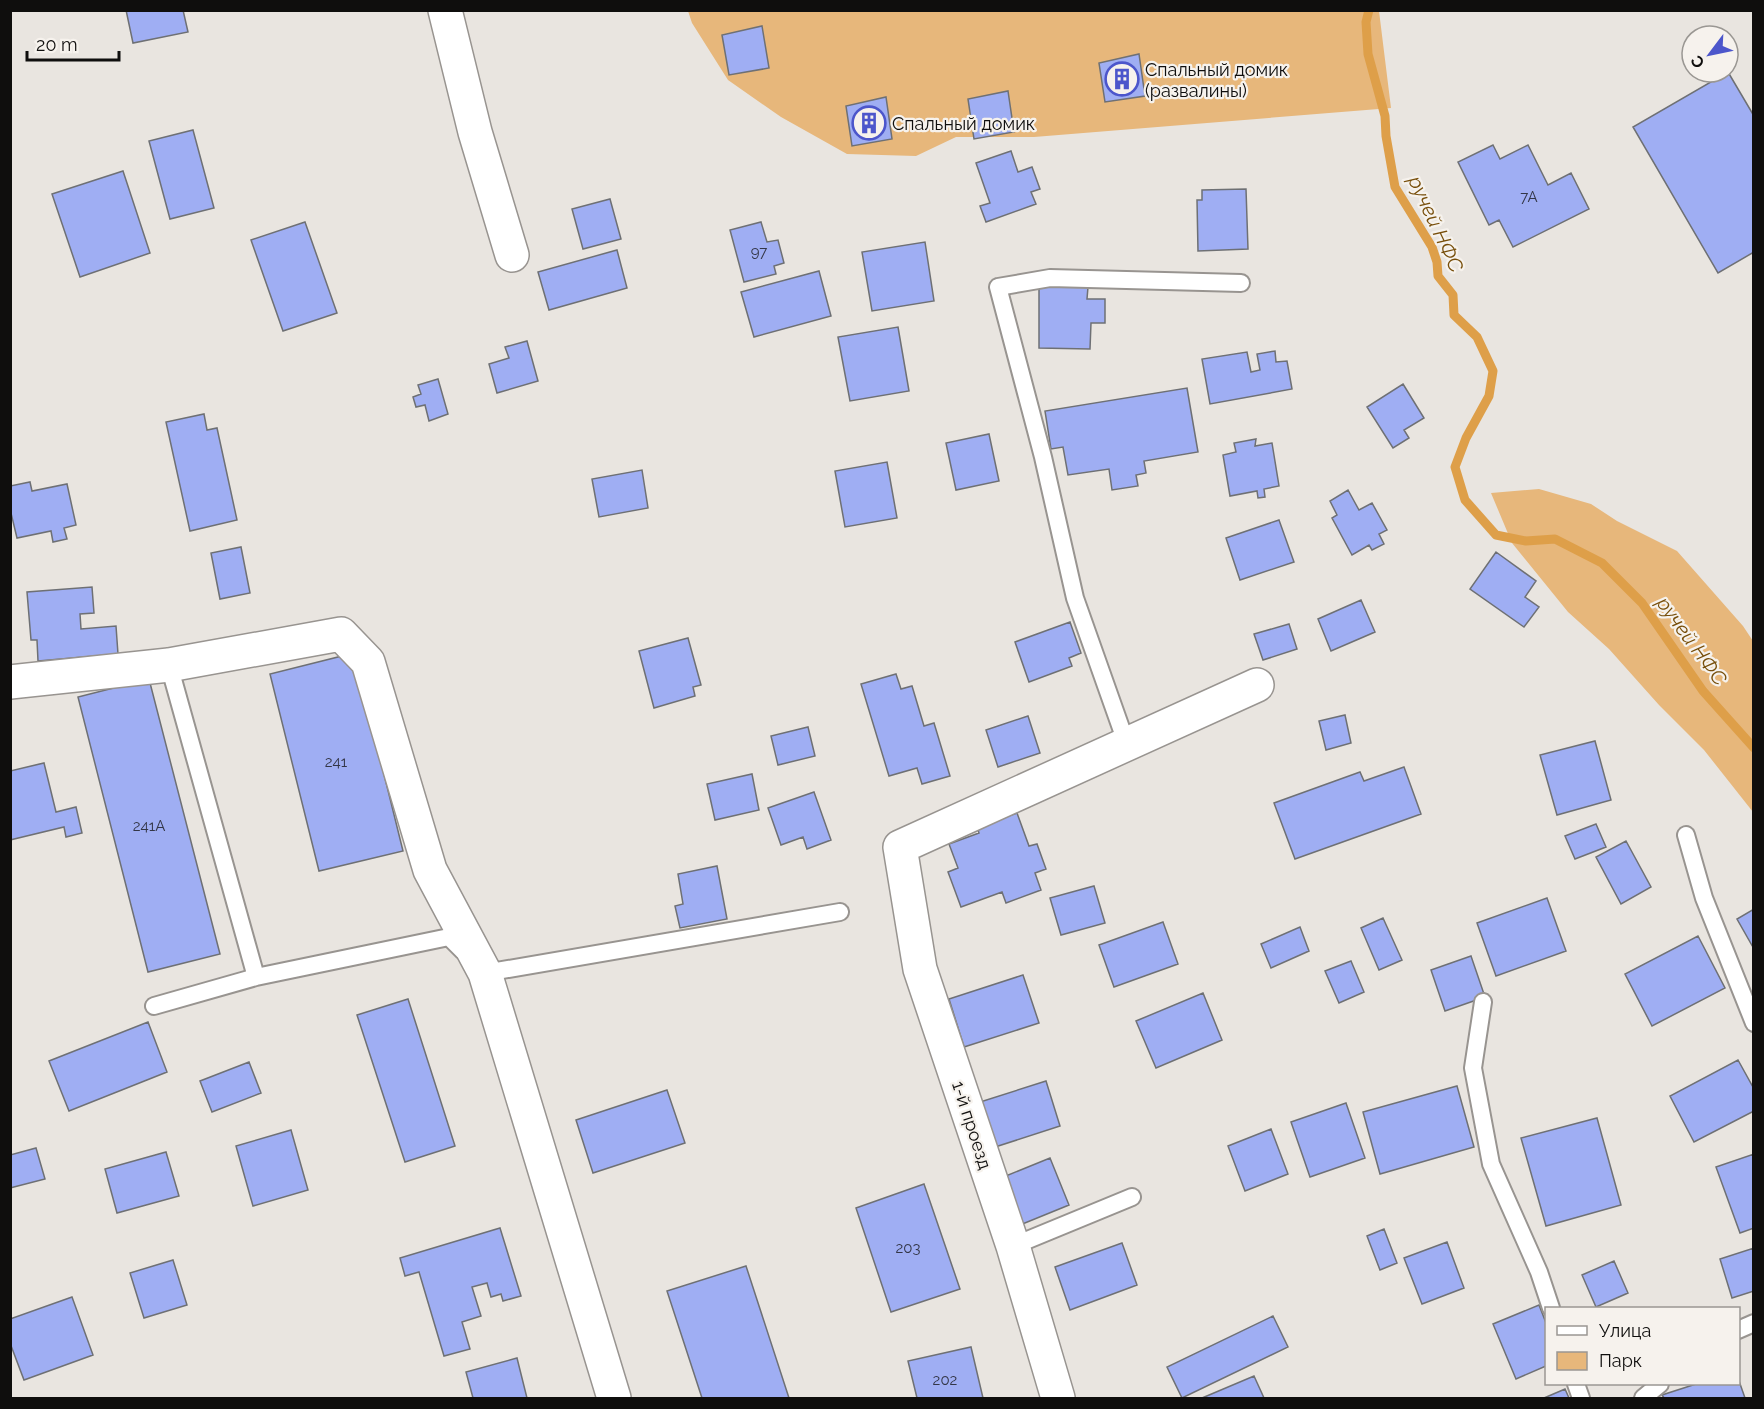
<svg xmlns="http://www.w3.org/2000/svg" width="1764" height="1409" viewBox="0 0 1764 1409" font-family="Raleway,sans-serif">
	<rect width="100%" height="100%" fill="#e9e5e0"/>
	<path fill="#e7b77b" d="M688,11H1379L1391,108L1034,137H956L916,156L847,154L781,117L728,80L692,23Z
		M1539,489L1591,504L1617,521L1677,551L1743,626L1753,641V812L1704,750L1659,705L1609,649L1568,612L1512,543L1491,493Z"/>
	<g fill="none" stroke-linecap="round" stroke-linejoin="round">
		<path stroke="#de9f49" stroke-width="9" d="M1369,10L1366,22L1368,54L1385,116L1386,136L1395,187L1432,247L1437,262L1438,276L1453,295L1454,315L1477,337L1493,371L1489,396L1466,438L1455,467L1465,500L1496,535L1526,541L1555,539L1602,563L1642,603L1703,691L1754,748"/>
	</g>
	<path fill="#9faef3" stroke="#6e7074" stroke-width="1.5" d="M126,10H183L188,32L133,43Z
		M762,26L769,68L729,75L722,35Z
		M1139,54L1145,96L1105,102L1099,63Z
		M1728,72L1754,116V252L1718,273L1633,127Z
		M1008,91L1014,132L974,139L968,99Z
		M886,97L892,139L852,146L846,106Z
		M193,130L214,208L170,219L149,141Z
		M1493,145L1500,159L1528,145L1548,185L1571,173L1589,209L1513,247L1499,220L1489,225L1458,162Z
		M1011,151L1018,172L1032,167L1040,189L1031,192L1036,204L986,222L980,206L990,203L976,163Z
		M123,171L150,253L80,277L52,194Z
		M1246,189L1248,249L1198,251L1197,200H1202V190Z
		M610,199L621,239L583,249L572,209Z
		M305,222L337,313L283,331L251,240Z
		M761,222L767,242L778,240L784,263L774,266L776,274L744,282L730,230Z
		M925,242L934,301L872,311L862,252Z
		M617,250L627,288L549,310L538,272Z
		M819,271L831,316L754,337L741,292Z
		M1039,287H1088L1087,299H1105V323H1091L1090,349L1039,348Z
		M898,327L909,391L850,401L838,337Z
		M527,341L538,381L497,393L489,364L509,358L505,347Z
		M1275,351L1276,362L1287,361L1292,389L1210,404L1202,359L1247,352L1251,372L1260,370L1257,354Z
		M438,379L448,414L429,421L425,405L416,407L413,397L421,394L418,385Z
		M1403,384L1424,418L1404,430L1409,438L1393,448L1367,407Z
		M1187,388L1198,452L1144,461L1146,473L1136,475L1138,486L1112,490L1109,469L1068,475L1063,447L1051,449L1045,411Z
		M204,414L207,430L217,428L237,520L190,531L166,422Z
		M989,434L999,481L956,490L946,443Z
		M1256,439L1255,446L1272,443L1279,486L1264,489L1265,497L1258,498L1257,491L1230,496L1223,455L1236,452L1234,443Z
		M887,462L897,518L845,527L835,471Z
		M642,470L648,508L599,517L592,479Z
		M30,482L32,491L67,484L76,525L64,528L67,539L53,542L51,531L17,538L10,509V486Z
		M1348,490L1359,510L1372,503L1387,530L1379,534L1384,544L1372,550L1369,545L1352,555L1332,518L1337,515L1330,501Z
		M1279,520L1294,562L1240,580L1226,538Z
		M241,547L250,593L220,599L211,553Z
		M1496,552L1536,581L1525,597L1539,607L1524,627L1470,589Z
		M92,587L94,613L80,614L81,629L116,626L118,654L38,661L37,640H31L27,592Z
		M1361,600L1375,632L1331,651L1318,619Z
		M1070,622L1081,653L1069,658L1072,666L1029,682L1015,642Z
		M1289,624L1297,649L1263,660L1254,634Z
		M688,638L701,685L693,687L695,696L654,708L639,651Z
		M354,653L403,851L319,871L270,674Z
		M896,674L901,689L912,686L924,726L934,723L950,776L922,784L917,768L889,776L861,684Z
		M149,679L220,954L148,972L78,697Z
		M1345,715L1351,743L1326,750L1319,721Z
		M1028,716L1040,753L998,767L986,730Z
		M808,727L815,756L778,765L771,736Z
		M1595,741L1611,800L1557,815L1540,755Z
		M44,763L56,812L76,807L82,833L66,837L64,827L10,840V771Z
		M1404,767L1421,814L1295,859L1274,803L1360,772L1364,781Z
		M752,774L759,810L715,820L707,784Z
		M814,792L831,840L807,849L803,837L781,845L768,808Z
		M1017,813L1029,846L1037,844L1046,869L1035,873L1041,890L1006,903L1002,892L961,907L948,872L958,868L949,844L979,833L977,827Z
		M1596,824L1606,847L1575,859L1565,836Z
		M1626,841L1651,887L1621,904L1596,857Z
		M717,866L727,919L680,928L675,906L683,904L678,874Z
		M1094,886L1105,923L1061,935L1050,898Z
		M1547,898L1566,951L1496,976L1477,923Z
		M1754,909V949L1737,919Z
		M1383,918L1402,960L1379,970L1361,928Z
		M1163,922L1178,964L1114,987L1099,945Z
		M1300,927L1309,951L1271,968L1261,944Z
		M1698,936L1725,988L1652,1026L1625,974Z
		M1471,956L1485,997L1445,1011L1431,970Z
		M1351,961L1364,992L1339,1003L1325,971Z
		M1023,975L1039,1023L964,1047L949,999Z
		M1203,993L1222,1040L1156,1068L1136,1021Z
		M408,999L455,1146L405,1162L357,1015Z
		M148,1022L167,1072L69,1111L49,1061Z
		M1738,1060L1754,1089V1111L1694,1142L1670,1096Z
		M249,1062L261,1093L212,1112L200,1081Z
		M1046,1081L1060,1126L992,1148L977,1103Z
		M1457,1086L1474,1147L1380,1174L1363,1112Z
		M667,1090L685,1143L593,1173L576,1120Z
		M1346,1103L1365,1158L1310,1177L1291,1122Z
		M1597,1118L1621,1205L1546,1226L1521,1138Z
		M1271,1129L1288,1174L1245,1191L1228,1146Z
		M291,1130L308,1190L253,1206L236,1146Z
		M36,1148L45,1179L10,1188V1155Z
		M166,1152L179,1196L117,1213L105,1169Z
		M1754,1154V1228L1740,1233L1716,1167Z
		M1050,1158L1069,1205L1020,1225L1001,1178Z
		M924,1184L960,1289L891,1312L856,1208Z
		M500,1228L521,1296L503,1301L501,1294L491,1297L487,1283L472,1287L481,1316L462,1322L470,1349L444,1356L419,1272L405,1276L400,1258Z
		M1384,1229L1397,1263L1380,1270L1367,1236Z
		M1447,1242L1464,1288L1422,1304L1404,1258Z
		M1122,1243L1137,1285L1070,1310L1055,1267Z
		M1754,1248V1291L1732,1298L1720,1259Z
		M173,1260L187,1305L144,1318L130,1273Z
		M1614,1261L1628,1293L1596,1307L1582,1275Z
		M746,1266L789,1398H702L667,1291Z
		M72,1297L93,1355L24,1380L10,1343V1319Z
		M1539,1305L1546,1323V1366L1516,1379L1493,1324Z
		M1273,1316L1288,1347L1182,1398L1167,1367Z
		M971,1347L983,1398H917L908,1361Z
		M517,1358L527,1398H473L466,1372Z
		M1254,1376L1264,1398H1202Z
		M1738,1378L1745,1398H1664L1662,1395L1696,1384H1738Z
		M1565,1389L1569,1398H1544Z"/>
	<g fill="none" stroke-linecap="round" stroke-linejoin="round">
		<g stroke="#989490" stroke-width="20">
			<path id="service" d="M1127,745L1075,598L1043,457L998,287L1050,278L1241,283
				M1686,835L1704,898L1754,1023
				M481,970L485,973L840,912
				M256,977L449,937L463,951
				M1483,1002L1473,1068L1491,1164L1539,1272L1551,1308
				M154,1006L256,977L169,665
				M1013,1246L1132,1197
				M1738,1330L1754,1323
				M1576,1384L1581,1398
				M1643,1398L1660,1384"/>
		</g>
		<g stroke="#989490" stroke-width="36">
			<path id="minor" d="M445,10L475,132L512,255
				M10,682L169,665L341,634L368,662L430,870L485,973L614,1398
				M1058,1398L1013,1246L920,969L900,847L1257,685"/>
		</g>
		<use href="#service" stroke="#fff" stroke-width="16"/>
		<use href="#minor" stroke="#fff" stroke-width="33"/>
	</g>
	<defs>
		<g id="building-ring" transform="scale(1.725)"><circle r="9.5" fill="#f6f2ed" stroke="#4c56cb" stroke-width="1.5"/><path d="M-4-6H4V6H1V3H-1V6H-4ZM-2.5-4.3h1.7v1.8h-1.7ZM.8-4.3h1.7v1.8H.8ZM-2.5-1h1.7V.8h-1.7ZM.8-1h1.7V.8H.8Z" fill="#4c56cb"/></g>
	</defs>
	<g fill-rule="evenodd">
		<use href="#building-ring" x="1122" y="79"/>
		<use href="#building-ring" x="869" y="123"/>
	</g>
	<g text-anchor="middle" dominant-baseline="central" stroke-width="4.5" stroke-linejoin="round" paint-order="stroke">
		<g font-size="15" fill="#333646">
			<text x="1529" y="197">7А</text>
			<text x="759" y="252">97</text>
			<text x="336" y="762">241</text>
			<text x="149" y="826">241А</text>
			<text x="908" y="1248">203</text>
			<text x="945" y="1380">202</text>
		</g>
		<g font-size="18" fill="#0f0e0d" stroke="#f6f2ed" text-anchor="start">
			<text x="1145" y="69">Спальный домик<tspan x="1145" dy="21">(развалины)</tspan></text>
			<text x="892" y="123">Спальный домик</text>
		</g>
		<g font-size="18" fill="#0f0e0d" stroke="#f6f2ed">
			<text transform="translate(972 1125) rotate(72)">1-й проезд</text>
		</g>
		<g font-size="20" font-style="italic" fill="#774e0a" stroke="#f6f2ed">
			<text transform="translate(1436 224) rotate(65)">ручей НФС</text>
			<text transform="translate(1692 641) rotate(54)">ручей НФС</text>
		</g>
	</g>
	<rect width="1764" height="1409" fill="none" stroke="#0f0e0d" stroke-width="24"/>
	<rect x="1545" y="1307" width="195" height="78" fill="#f6f2ed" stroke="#9a9793" stroke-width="1.5"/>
	<rect x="1557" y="1326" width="30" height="9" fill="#ffffff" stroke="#9a9793" stroke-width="1.5"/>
	<text x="1599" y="1337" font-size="18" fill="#0f0e0d">Улица</text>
	<rect x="1557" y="1352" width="30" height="18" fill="#e7b77b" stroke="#9a9793" stroke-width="1.5"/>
	<text x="1599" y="1367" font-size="18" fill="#0f0e0d">Парк</text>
	<g transform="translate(1710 54) rotate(238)"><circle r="28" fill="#f6f2ed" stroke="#9a9793" stroke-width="1.5"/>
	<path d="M0-4.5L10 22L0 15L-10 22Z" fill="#4c56cb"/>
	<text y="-9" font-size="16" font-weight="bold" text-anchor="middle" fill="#0f0e0d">С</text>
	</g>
	<path d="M27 51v9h92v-9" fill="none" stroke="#0f0e0d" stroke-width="3"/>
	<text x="36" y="51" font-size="18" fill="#0f0e0d" stroke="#f6f2ed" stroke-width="4.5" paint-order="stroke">20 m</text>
</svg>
